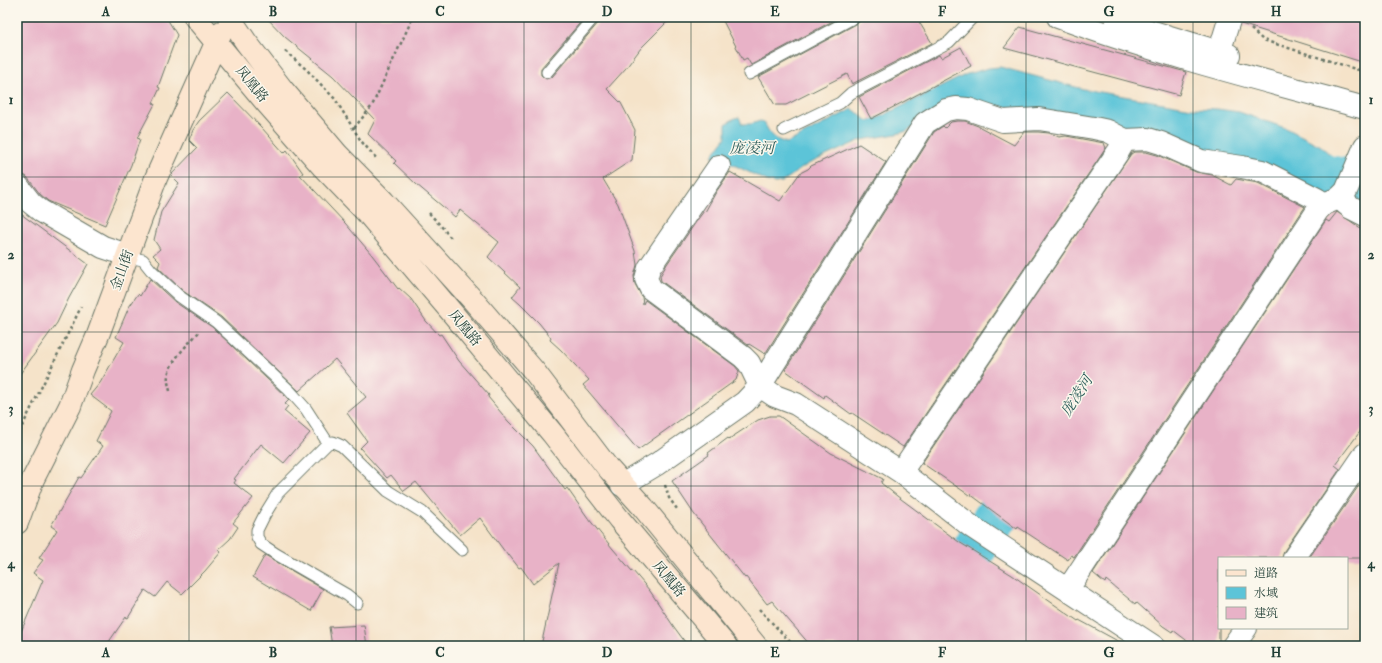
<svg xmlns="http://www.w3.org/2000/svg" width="1382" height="663" viewBox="0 0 1382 663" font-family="'IM FELL Double Pica','Noto Serif SC',serif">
	<rect width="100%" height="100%" fill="#fbf7ec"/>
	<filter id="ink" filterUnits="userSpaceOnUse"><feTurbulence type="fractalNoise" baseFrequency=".025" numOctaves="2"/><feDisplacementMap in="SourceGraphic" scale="8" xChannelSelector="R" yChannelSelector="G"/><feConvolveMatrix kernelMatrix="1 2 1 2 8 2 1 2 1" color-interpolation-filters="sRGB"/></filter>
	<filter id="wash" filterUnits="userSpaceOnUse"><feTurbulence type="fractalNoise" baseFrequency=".012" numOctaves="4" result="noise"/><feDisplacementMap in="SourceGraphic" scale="16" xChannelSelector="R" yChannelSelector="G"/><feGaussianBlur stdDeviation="0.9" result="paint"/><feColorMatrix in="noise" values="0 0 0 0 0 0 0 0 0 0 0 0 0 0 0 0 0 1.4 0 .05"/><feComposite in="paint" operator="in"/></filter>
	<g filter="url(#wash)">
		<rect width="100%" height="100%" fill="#f5e3c9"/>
		<path fill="#5cc4d8" stroke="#3e8086" d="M1000,67L1083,89L1192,108L1217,109L1239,112L1288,129L1321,146L1339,163L1331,187L1321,189L1230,156L1194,147L1000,106L966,101L907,131L896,134L861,140L808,164L782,182L775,183L767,181L734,165L712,156L726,137V124L733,119L739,117L742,124H751L760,121L764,122C769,133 774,140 787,143L852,109C859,112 861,118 869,121L878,118L967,74L989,68Z"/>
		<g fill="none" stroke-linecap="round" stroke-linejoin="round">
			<path stroke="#5cc4d8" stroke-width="44" d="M1278,156L1327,177L1365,183
				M902,646L930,614L1029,468"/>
		</g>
		<g id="blocks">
			<path fill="#e8b2c7" d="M17,17H166L177,35L158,87L160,88L153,103L155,104L137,138L140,139L131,165L105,225L48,201L40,194L27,177L22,174L17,173Z
				M266,17H585L541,68V75L546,79L552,77L599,22L601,17H672L641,48L626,68L607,89L621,103L635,130L632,160L603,179L618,204L635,251L637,265L634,276L635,284L642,297L643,304L645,300L735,366L739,371L736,380L638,450L583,385L589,380L561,350L550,340L551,338L539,323L520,304L512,297L520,287L488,257L499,242L460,210L455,217L416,184L394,163L396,161L368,134L375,120L333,76L285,37Z
				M721,17H840L751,65L747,58L743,60Z
				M862,17H916L932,43L852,84L847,74L786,105H775L758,77L858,23Z
				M1242,17H1365V63L1241,24Z
				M1020,27L1186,72L1179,95L1004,48Z
				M961,47L971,66L871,119L859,97L939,55L941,58Z
				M228,93L262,128L284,153L287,150L303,173L300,175L345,223L372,255L398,289L399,288L411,299L426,321L439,335L441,334L459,361L489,395L488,397L508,421L533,446L565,490L567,488L588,518L613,549L632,571H633L650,591L674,627L688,646H541L559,563L533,584L521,567L519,568L509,555L508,556L480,518L460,535L416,482L404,491L391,475L387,478L360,448L367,441L347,413L366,397L335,359L299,391L221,317L183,291L158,267L160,262L153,255L160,249L154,240L161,212L179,183L171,175L197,148L189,140L193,130L199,121Z
				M957,121H965L978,126L1014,145L1024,132H1038L1049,133L1059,137L1066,136L1104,143L1106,148L903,447L852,413L851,414L825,395L824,398L785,370L934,132L943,126L945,128L951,122Z
				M859,144L886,162L765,354L749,344L748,345L661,281L660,276L667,264L698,219L704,211L705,212L716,192L730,172L780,201L800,173L808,169L811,166Z
				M1134,152H1146L1157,155L1196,172L1212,175L1231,185L1236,179L1258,183L1305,207L1074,557L1071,555L1068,560L1018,527L1017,529L970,494L969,495L922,463L1131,154Z
				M17,211L88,264L69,298L57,323L17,378Z
				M1337,212L1365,231V425L1335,465L1340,469L1284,551L1282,558H1219V646H1194L1173,630L1172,632L1163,626L1136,602L1135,604L1106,580L1105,583L1093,573L1326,220L1329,222Z
				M150,279L175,302L212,327L284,395L289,400L285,404L288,406L284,411L310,433L284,463L261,444L234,479L236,480L234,483L253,498L233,523L238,527L230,539L218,550L221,552L205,571L182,594L167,582L155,597L145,590L128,618L126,617L106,646H17V641L43,580L33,573L43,560L39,558L57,530L51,526L79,477L81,478L103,446L96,441L111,411L90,395L100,383L124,342L116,337L129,307L138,294L140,296Z
				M770,416H779L831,453L883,479L881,483L897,496L959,542L1012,575L1078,621L1079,620L1127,646H811L772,601L767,604L746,577L745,578L694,514L672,481L709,455L708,453L728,438L729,439L758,420Z
				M1360,484L1365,487V558H1309Z
				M265,555L323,589L311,611L253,577Z
				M364,625L367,646H332L329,627Z"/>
		</g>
	</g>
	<g filter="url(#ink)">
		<use href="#blocks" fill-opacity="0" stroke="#6a7768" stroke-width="1"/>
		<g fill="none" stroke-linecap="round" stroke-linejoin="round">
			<g stroke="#6a7768" stroke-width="13">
				<path id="lane" d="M547,72L594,17
					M749,74L855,17
					M784,130L840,103L851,93L949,42L973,17
					M128,257L143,260L151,270L179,296L216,322L289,390L306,409L328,443L333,442L342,446L388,491L422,512L462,550
					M328,443L278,493L265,514L257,530V537L261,544L276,554L347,595L357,603"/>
			</g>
			<g stroke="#6a7768" stroke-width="24">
				<path id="street" d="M1058,17C1158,54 1262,80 1365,108
					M1117,21L1229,55
					M1219,53L1230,17
					M719,166L649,268L646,279L651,289L743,357L749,363L760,386L775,396L796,404L901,472L972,527L1153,646
					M17,185L31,203L41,211L103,247L118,252
					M1339,198L1351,208L1365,215
					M901,472L1118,152L1125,140
					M622,485L657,464L745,402L760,386L925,123L946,110L956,108L968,109L1003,121L1039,119L1094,128L1108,131L1125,140L1148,139L1161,143L1201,161L1242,167L1262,171L1317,199L1324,204
					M1294,558L1365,454
					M1068,589L1318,210L1324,204L1339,198L1346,191L1365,146
					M1233,646L1246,628"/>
			</g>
			<g stroke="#6a7768" stroke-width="24">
				<path id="secondary" d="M195,17L265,101L323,167L369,215L454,315L552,433L619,519L726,646
					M229,17L246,42L282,89L338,155L384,202L472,299L534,371L607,467L643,507L756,646
					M17,523L33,479L70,406L83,370L98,335L156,178L221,32"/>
			</g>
			<path stroke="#6a7768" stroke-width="2.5" stroke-dasharray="3 3" stroke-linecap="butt" d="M1251,29L1263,40L1365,72
				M285,51L307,70L335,99L361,141L377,159
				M354,128L372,106L413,17
				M429,213L441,226L451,238
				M170,391C169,386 167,381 168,376C170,361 189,343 199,332
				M17,437L81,307
				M665,485L669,498L677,509
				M759,609L794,646"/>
			<use href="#lane" stroke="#fff" stroke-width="11"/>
			<use href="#street" stroke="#fff" stroke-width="22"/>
			<use href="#secondary" stroke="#fce5cf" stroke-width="22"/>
		</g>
	</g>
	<path fill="none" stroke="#1f3d34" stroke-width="1" stroke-opacity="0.55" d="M189,17V646M356,17V646M524,17V646M691,17V646M858,17V646M1026,17V646M1193,17V646M17,177H1365M17,332H1365M17,486H1365"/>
	<g text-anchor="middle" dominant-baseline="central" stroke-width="3" stroke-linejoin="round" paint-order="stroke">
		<g font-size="14" fill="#1f3d34" stroke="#fbf7ec">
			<text transform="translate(252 84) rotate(51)">凤凰路</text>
			<text transform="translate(122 270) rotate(-70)">金山街</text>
			<text transform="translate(465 328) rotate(50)">凤凰路</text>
			<text transform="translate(669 579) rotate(50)">凤凰路</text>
		</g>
		<g font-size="15" font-style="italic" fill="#2e5f5d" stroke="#fbf7ec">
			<text x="752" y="148">庞凌河</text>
			<text transform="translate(1077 396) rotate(-57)">庞凌河</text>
		</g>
	</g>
	<rect width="1382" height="663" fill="none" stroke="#fbf7ec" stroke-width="44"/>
	<rect x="1218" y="557" width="130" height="72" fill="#fbf7ec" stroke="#a3ada2"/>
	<rect x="1226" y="570" width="20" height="6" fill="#fce5cf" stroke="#a3ada2"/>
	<text x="1254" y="577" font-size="12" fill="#1f3d34">道路</text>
	<rect x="1226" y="587" width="20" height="12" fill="#5cc4d8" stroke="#a3ada2"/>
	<text x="1254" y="597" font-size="12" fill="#1f3d34">水域</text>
	<rect x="1226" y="607" width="20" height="12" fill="#e8b2c7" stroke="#a3ada2"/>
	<text x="1254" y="617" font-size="12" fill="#1f3d34">建筑</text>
	<rect x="22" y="22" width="1338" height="619" fill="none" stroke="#1f3d34" stroke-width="1.5"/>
	<g font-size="13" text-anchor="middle" font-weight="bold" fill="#1f3d34">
		<text x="106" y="16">A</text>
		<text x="273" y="16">B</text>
		<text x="440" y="16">C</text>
		<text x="607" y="16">D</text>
		<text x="775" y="16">E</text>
		<text x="942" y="16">F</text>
		<text x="1109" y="16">G</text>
		<text x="1276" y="16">H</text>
		<text x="11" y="104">1</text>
		<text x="1371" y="104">1</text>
		<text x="11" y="259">2</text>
		<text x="1371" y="259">2</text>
		<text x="11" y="413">3</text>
		<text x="1371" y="413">3</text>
		<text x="11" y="568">4</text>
		<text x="1371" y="568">4</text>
		<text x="106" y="657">A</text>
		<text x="273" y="657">B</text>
		<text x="440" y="657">C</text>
		<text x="607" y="657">D</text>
		<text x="775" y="657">E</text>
		<text x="942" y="657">F</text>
		<text x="1109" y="657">G</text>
		<text x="1276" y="657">H</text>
	</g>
</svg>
